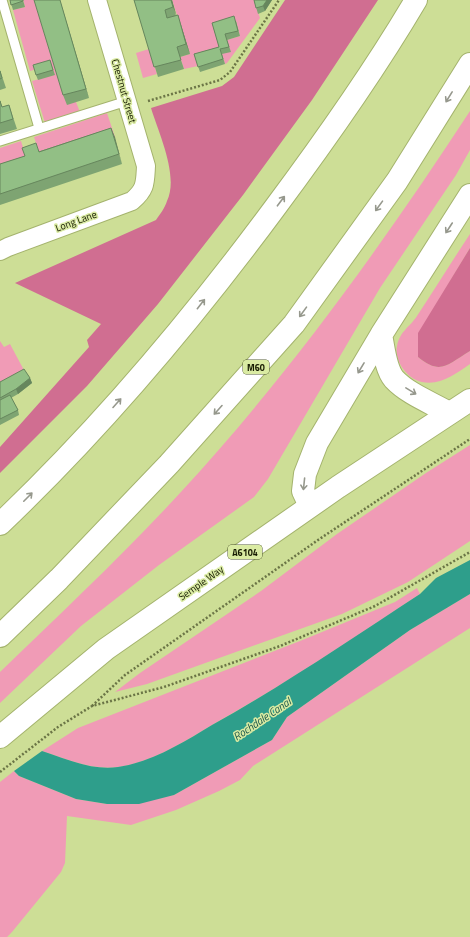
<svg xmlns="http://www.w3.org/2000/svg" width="470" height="937" viewBox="0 0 470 937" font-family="'Titillium Web',sans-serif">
	<rect width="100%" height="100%" fill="#cdde96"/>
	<path fill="#f09bb6" d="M23,0H35L80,112L45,123L32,81L54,75L51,65L30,71L13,10L25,7Z
		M172,0H254L260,18L227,63L225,64L222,54L227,40L240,36L236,21L221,52L198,66L184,69L180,57L190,54Z
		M149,49L157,74L143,78L136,53Z
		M470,111V150L456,175L380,288L268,479L254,497L159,565L81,626L0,703V672C61,613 123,555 180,493C289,375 383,244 470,111Z
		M107,113L115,137L42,161L34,137Z
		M21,141L29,166L0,175V148Z
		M470,234V248L419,333L418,357C441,376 448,364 470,351V364C454,375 435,390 414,379C404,373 394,359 397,346C400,331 409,328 417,316C435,289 452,261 470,234Z
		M0,341L4,347L10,344L26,374L0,388Z
		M470,445V541L408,582L342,614L147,684L115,692L140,673L261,591L337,534L426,473Z
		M417,588L420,594C352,639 284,685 212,725C184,742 152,762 119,767C93,771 66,759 42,751L78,728L305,639L395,602Z
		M470,594V628L253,766L240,780L219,791L176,810L131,825L67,816L65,863L61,872L12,932L7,937H0V782L14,771L19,776L76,799L107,804L174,795L272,740L287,717L410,630Z"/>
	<path fill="#d06e91" d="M285,0H378L312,100L243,195L158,304L87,386L0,473V447L89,347L87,340L101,324L15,283L156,220C160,214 165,208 167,201C179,176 159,134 151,108L222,86L234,77Z
		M470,248V351C448,364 441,376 418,357V333Z"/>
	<path fill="#2e9e8b" d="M470,560V594L410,630L287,717L272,740L174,795L139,804H107L76,799L19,776L14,771L42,751C66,759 93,771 118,767C152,762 184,742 212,725C284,685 351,639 420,594L436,578Z"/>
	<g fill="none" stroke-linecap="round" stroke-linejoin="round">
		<g stroke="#a4b36d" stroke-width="11">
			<path id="service" d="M2,0L39,128
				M0,141L127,101"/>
		</g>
		<g stroke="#a4b36d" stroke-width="20">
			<path id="minor" d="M0,251L8,247L132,201C146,189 145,183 146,166L97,0"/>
		</g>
		<g stroke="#a4b36d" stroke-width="24">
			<path id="trunk" d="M0,737L106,649L338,487L470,400"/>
		</g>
		<g stroke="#a4b36d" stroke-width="24">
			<path id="motorway" d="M381,335C384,348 385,368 394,379C408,394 432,403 449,413
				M310,506L303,491L305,474L317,443L381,335L470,195
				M0,524C101,428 191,321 274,209C324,142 373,73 416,0
				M0,636L59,579L169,464L294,324L397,181L470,64"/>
		</g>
		<path stroke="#6b7546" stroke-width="2.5" stroke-dasharray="2 2" stroke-linecap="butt" d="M148,101L220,80L230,72L279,0
			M92,706L125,675L318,540L470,439
			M0,772L58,727L92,706L164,687L280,646L375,606L470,552"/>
		<use href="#service" stroke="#fff" stroke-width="9"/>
		<use href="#minor" stroke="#fff" stroke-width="18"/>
		<use href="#trunk" stroke="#fff" stroke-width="22"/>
		<use href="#motorway" stroke="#fff" stroke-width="22"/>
	</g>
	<path fill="#7ea472" d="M10,0H23L25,7L13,10Z
		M60,0L89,98L67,105L63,95Z
		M134,0H172L176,16L181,25L190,54L180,57L184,69L158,77Z
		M254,0H272L265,11L258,14Z
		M236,21L240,36L227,40L231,52L222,54L225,64L200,72L194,54L219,47L212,23Z
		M50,60L55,75L38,80L36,75Z
		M0,70L6,88L0,90Z
		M0,100L2,107L9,105L17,129L0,134Z
		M111,128L122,164L0,205V164Z
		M30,378L32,383L18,394L11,398L18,410L19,415L0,425V382Z"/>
	<path fill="#66865d" d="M60,0L89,98L86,89Z
		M171,0H172L177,17L173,7Z
		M267,0H272L265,11L263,6Z
		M178,15L181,25L190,54L186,44Z
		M111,128L115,137L122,164L119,154Z
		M30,378L32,383L18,394L16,389Z"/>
	<path fill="#92bf85" stroke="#66865d" d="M10,0H23V1L11,5Z
		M34,0H60L86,89L63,95Z
		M134,0H171L173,7L165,10L167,18L178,15L186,44L177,47L181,60L154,67Z
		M254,0H267L263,6L256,8Z
		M234,16L238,31L225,34L229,47L220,49L223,59L198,67L194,54L219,47L212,23Z
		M50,60L53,70L36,75L33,65Z
		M0,71L2,78L0,79Z
		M0,101L2,107L9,105L13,119L0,123Z
		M111,128L119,154L0,194V164L25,156L22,148L36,143L39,152Z
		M24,369L30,378L16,389L0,398V382Z
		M10,395L18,410L0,419V400Z"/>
	<defs><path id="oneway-shaft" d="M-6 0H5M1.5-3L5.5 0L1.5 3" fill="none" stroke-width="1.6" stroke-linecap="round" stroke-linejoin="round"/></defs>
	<g stroke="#96988d">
		<use href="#oneway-shaft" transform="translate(449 97) rotate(122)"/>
		<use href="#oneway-shaft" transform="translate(281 201) rotate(-53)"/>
		<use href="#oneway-shaft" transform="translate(379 206) rotate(126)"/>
		<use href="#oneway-shaft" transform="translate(449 228) rotate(123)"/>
		<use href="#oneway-shaft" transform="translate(201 304) rotate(-52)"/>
		<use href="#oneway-shaft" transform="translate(303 312) rotate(126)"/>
		<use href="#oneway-shaft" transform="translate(361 368) rotate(121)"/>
		<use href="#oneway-shaft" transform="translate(411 391) rotate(31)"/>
		<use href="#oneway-shaft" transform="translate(117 403) rotate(-48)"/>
		<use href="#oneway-shaft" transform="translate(218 410) rotate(132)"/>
		<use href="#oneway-shaft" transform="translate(304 484) rotate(96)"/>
		<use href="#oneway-shaft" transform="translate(28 497) rotate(-45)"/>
	</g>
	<g text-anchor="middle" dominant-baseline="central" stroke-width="3" stroke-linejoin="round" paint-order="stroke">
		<g fill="#daeba3" stroke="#515932" stroke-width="1">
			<rect x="243" y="360" width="26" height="14" rx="3"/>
			<rect x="228" y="545" width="34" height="14" rx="3"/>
		</g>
		<g font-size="9" font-weight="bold" fill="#161a01">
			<text x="256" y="367">M60</text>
			<text x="245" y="552">A6104</text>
		</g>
		<g font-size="10" fill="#161a01" stroke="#daeba3">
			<text transform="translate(124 91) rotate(74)">Chestnut Street</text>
			<text transform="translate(76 221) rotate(-20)">Long Lane</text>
			<text transform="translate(201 583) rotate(-35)">Semple Way</text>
		</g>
		<g font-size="11" font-style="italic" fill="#1a564b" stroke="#daeba3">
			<text transform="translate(262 719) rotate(-34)">Rochdale Canal</text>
		</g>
	</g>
</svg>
